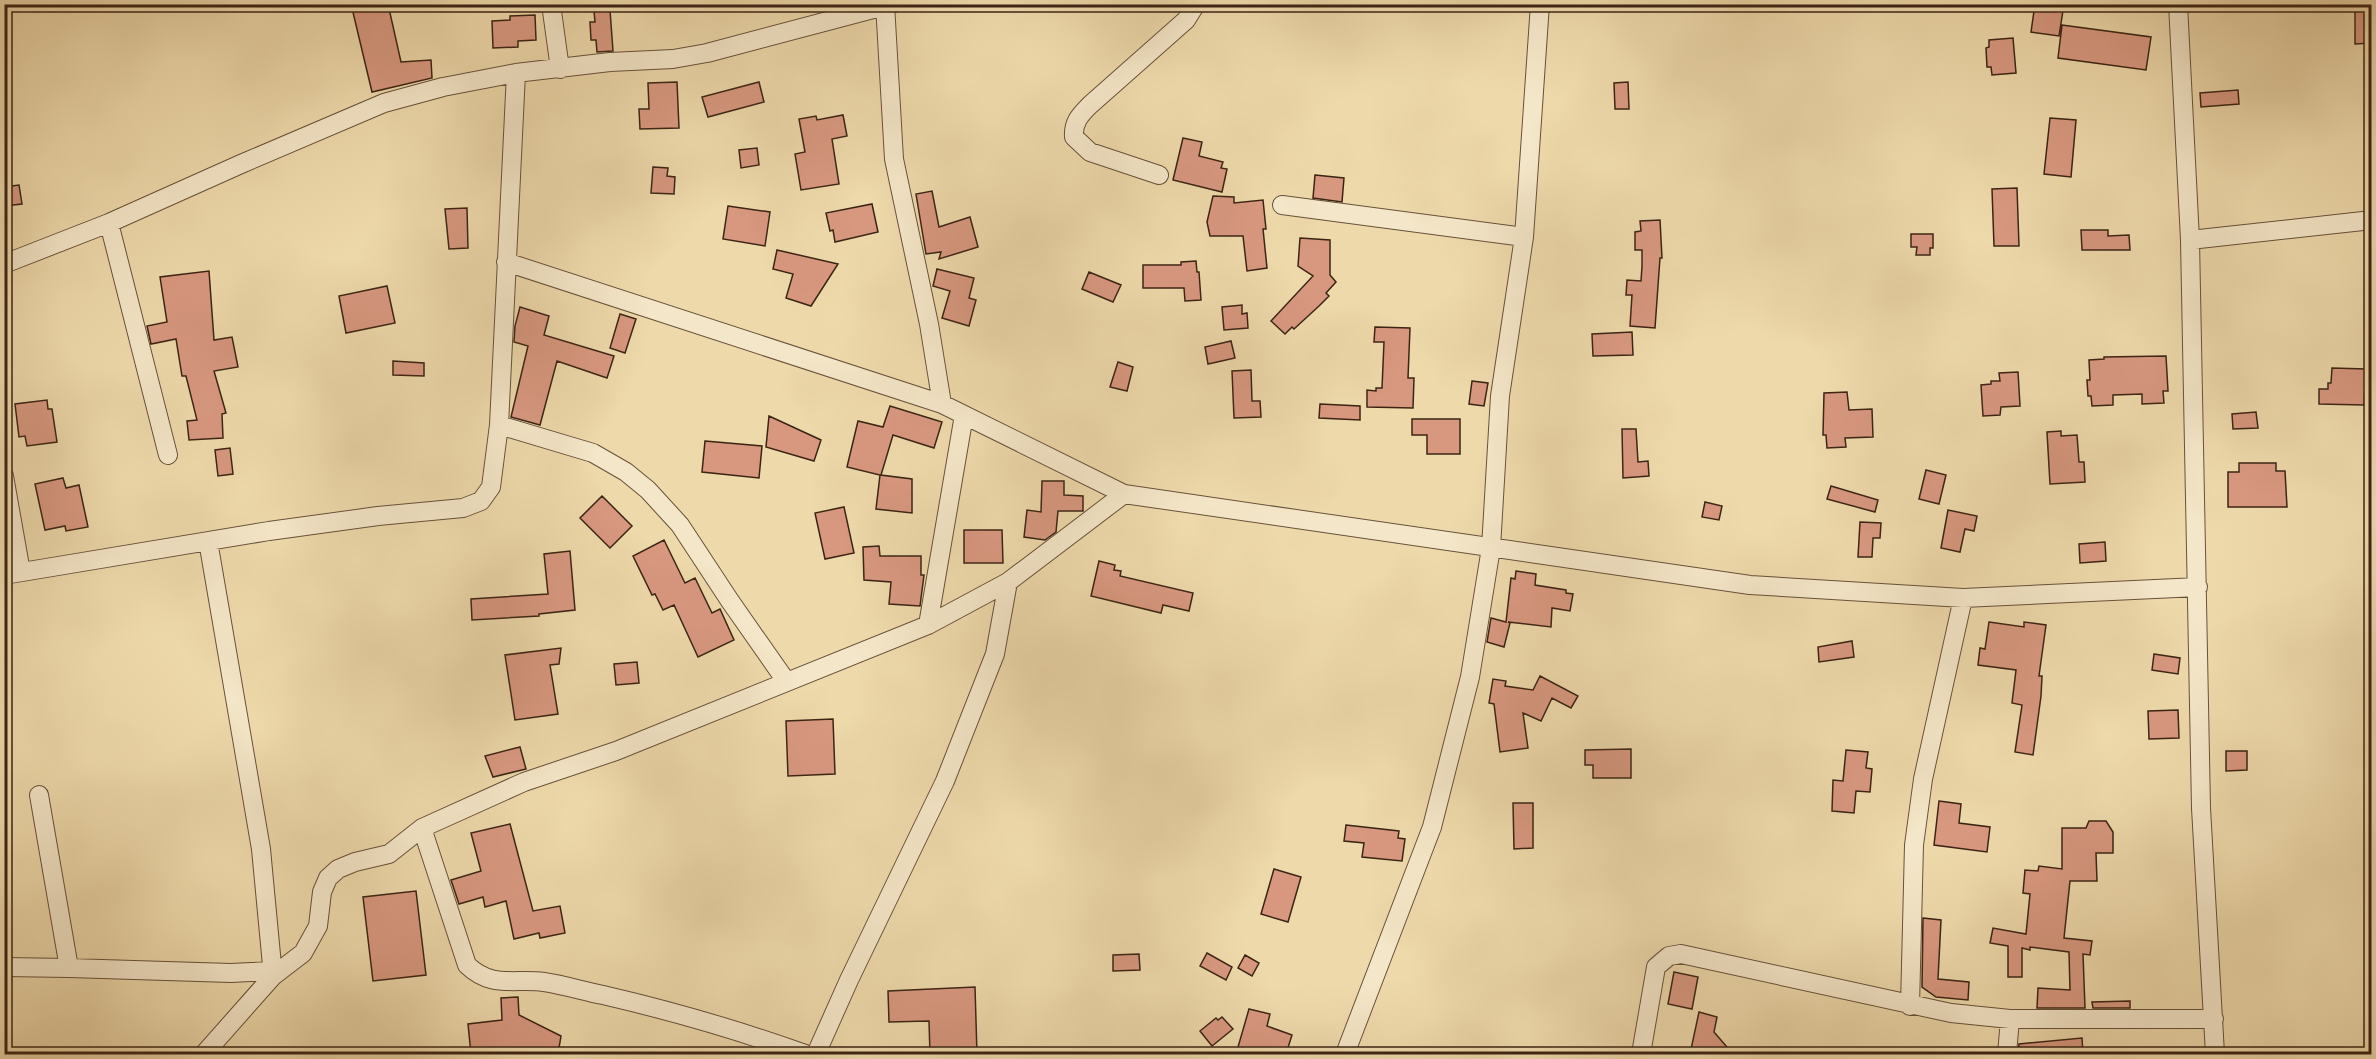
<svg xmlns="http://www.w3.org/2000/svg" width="2376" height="1059" viewBox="0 0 2376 1059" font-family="'EB Garamond',serif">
	<rect width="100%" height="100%" fill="#eed9ab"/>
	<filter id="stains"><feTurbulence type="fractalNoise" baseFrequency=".00333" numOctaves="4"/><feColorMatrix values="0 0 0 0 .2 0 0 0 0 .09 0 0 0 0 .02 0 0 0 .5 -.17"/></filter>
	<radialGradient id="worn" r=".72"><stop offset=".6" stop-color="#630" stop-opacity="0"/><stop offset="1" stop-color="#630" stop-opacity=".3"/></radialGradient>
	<path fill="#d89880" stroke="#3c2414" stroke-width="1.5" d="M351,4H388L401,62L431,60L432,78L372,92Z
		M2035,4H2064L2059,36L2031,32Z
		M2355,4H2372V43L2355,44Z
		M610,10L613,51L597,52L596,40H591L590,22H595L594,11Z
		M535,15L536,40L518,41V47L493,48L492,21L510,20V16Z
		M2062,25L2151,37L2146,70L2058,58Z
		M2013,38L2016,73L1992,75L1991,67H1987L1986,48L1989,47V40Z
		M677,82L679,128L640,129L639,109H649L648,83Z
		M759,82L764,102L708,117L702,97Z
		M1628,82L1629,109H1615L1614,83Z
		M2238,90L2239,104L2201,107L2200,93Z
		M843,115L847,136L832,139L839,184L801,190L795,154L805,152L799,119L816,116L817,120Z
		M2050,118L2076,120L2071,177L2044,174Z
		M1183,138L1202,142L1199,156L1223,162L1221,168L1227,169L1222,192L1173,180Z
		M757,148L759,165L741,168L739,150Z
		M653,167L668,168L667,176L675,177L674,194L651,193Z
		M1315,175L1344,178L1342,202L1313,198Z
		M19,185L22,204L4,206V187Z
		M2017,188L2019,246H1994L1992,189Z
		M932,191L939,227L970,217L978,247L939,259L941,252L926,254L916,194Z
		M1213,196L1234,197V203L1263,200L1266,229H1263L1267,268L1247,271L1243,236H1210L1207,222Z
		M872,204L878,232L835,242L833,230L830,231L826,213Z
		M728,206L770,212L765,246L723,239Z
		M467,208L468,248L449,249L445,209Z
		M1660,220L1662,258H1660L1655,328L1630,326L1632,295H1626L1627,280L1641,281L1642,266V250H1635V232L1641,231L1640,221Z
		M2081,230H2108V236L2129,235L2130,250H2082Z
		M1911,234H1933V248H1930V255H1916L1917,247H1911Z
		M1300,238L1330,240V275L1336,282L1326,293L1329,296L1319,306L1294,329L1292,327L1285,334L1271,321L1313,276L1298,266Z
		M777,250L838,264L811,306L786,298L793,274L773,269Z
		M1196,261L1197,272H1199L1201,300L1185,301L1184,288H1143V265H1181V262Z
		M937,269L974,278L969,298L976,300L969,326L942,318L950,291L933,286Z
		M209,271L214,340L232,337L238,367L214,371L226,413L222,414L223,438L189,440L187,421L197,420L186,376H182L176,339L151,344L147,326L167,322L160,277Z
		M1089,272L1121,285L1113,302L1082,289Z
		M387,286L395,323L346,333L339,296Z
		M1242,305V314L1247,313L1248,328L1224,330L1222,307Z
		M520,307L549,316L544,335L614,356L607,378L557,361L540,425L511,417L528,346L514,342L515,326Z
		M620,314L636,319L625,353L610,348Z
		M1375,327L1410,328L1408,378H1414L1413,408L1367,407V390L1376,391V388H1382L1384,342H1374Z
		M1632,332L1633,355L1593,356L1592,334Z
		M1231,341L1235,358L1208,364L1205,347Z
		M2166,356L2168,391H2163L2164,403L2142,404V394L2113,395V405L2092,406L2091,396H2088L2087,380H2090L2089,360L2104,359V357Z
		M393,361L424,363V376L393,375Z
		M1118,362L1133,367L1127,391L1110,387Z
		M2332,368L2366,369L2364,405L2319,404V389H2328V383H2331Z
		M1251,370L1252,401H1260L1261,417L1234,418L1232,371Z
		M2018,372L2020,406L2001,407L2000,415L1983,416L1981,385L1991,384V381H2000L1999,373Z
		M1472,381L1488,383L1484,406L1469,404Z
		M1847,392L1849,410L1872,409L1873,437L1845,438L1846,447L1827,448L1826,435H1823L1824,393Z
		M47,400L48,409H52L57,442L27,446L25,436L19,437L15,404Z
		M1320,404L1360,406V420L1319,418Z
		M890,406L942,422L934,448L893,435L881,475L912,479V513L876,509L880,475L847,467L858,421L883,427Z
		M2256,412L2258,428L2233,429L2232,414Z
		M769,416L821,440L814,461L766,447Z
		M1412,419H1460V454H1427V435H1412Z
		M1622,429H1636L1638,462L1648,461L1649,476L1623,478Z
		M2061,431V436L2077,435L2079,462H2084L2085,482L2050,484L2047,432Z
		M705,441L762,446L759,478L702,472Z
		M230,448L233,474L218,476L215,450Z
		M2239,463H2276V471H2285L2287,507H2228V472H2239Z
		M1926,470L1946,475L1939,504L1919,499Z
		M63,478L66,488L79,485L88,527L66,531L65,526L45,530L35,484Z
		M1042,481H1064V495L1083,496V511H1058L1056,532L1045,540L1024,537L1027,510L1041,512Z
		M1831,486L1878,500L1875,512L1827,499Z
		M602,496L632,526L610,548L580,518Z
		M1705,502L1722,506L1719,520L1702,517Z
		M844,507L854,553L825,559L815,513Z
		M1948,510L1977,516L1974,531L1965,529L1960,552L1941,548Z
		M1860,522L1881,523L1880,538H1873L1872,557H1858Z
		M964,530H1002L1003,563H964Z
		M664,540L685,583L695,578L712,613L720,609L734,640L698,657L674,605L663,610L655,594L652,595L633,556Z
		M2105,542L2106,561L2080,563L2079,544Z
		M879,546L880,556H921V575H924L920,606L889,604L891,582L864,580L863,547Z
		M570,551L575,610L539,614V616L472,620L471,599L548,594L544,554Z
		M1099,561L1115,565L1114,570L1121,571L1120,576L1193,593L1189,611L1163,605L1161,613L1091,596Z
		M1516,571L1536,574L1535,585L1566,590V593L1573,594L1570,611L1552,608L1551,627L1508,622L1510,623L1504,647L1487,642L1491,618L1506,622L1511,578L1515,579Z
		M1989,622L2024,627V622L2046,625L2039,676H2042L2041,696L2033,755L2015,752L2022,705L2012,703L2016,670L1978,665L1980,648L1985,649Z
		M1852,641L1854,657L1819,662L1818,647Z
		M561,648L559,664L550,665L558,714L515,720L505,655Z
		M2154,654L2180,658L2178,674L2152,670Z
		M637,662L639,683L616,685L614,664Z
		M1540,676L1578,696L1571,708L1552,698L1541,721L1523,713L1528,748L1500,752L1494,704L1489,703L1493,679L1506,681L1505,686L1533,690Z
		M2178,710L2179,738L2149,739L2148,711Z
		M833,719L835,774L788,776L786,721Z
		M520,747L526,769L493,777L485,756Z
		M1631,749V778H1593V765H1585V750Z
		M1846,750L1868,752L1866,768L1872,769L1870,792L1856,791L1854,813L1832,811L1833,780L1843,781Z
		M2226,751H2247V770L2226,771Z
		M1939,801L1961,804L1959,823L1990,827L1987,852L1934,845Z
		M1513,803H1533V848L1514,849Z
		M2089,821H2106L2113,832V853H2096L2097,881H2070L2064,938L2092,941L2090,955L2083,954L2085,1008H2037L2038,988L2070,990L2069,952L2030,947V950L2022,948V977H2008V946L1990,943L1993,928L2026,934L2030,894L2023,893L2025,870L2038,871L2039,866L2062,869V828H2086Z
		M510,824L533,911L560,906L565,933L540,938L539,933L514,939L506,901L485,907L483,897L459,904L451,880L481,871L471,833Z
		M1346,825L1399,831L1398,838L1405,839L1402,861L1362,857L1364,843L1344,841Z
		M1274,869L1301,877L1288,922L1261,914Z
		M416,891L426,975L373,981L363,897Z
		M1923,918L1941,920L1938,979L1969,982L1968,1000L1936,997L1922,987Z
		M1207,953L1232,967L1226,980L1200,966Z
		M1139,954L1140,970L1113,971V955Z
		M1245,955L1259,963L1252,976L1238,968Z
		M1674,972L1698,977L1692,1009L1668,1004Z
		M975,987L977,1054H930L929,1021L889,1022L888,991Z
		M518,997L519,1015L561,1036L558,1054H471L468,1024L502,1020L501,998Z
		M2130,1001V1008H2093L2092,1002Z
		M1249,1009L1270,1014L1267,1026L1292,1035L1286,1054H1236Z
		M1699,1012L1717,1017L1714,1032L1733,1054H1690Z
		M1222,1017L1233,1029L1212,1046L1200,1031L1216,1018L1218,1020Z
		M2082,1038L2083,1054H2018L2019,1044Z"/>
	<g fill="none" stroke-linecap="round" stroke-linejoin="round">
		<g stroke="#68513a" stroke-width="20">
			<path id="minor" d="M551,4L560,69
				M885,4L894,159L929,324L942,404
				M2178,4L2190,240L2201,808L2215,1054
				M1159,175L1090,152L1074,137C1073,122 1080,115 1090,105L1186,20L1196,4
				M1282,205L1524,237
				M109,223L168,455
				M2190,240L2372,220
				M506,262L942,404L1124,494L1750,585L1963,598L2198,587
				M4,264L109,223L241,164L384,103L443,87L516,73L610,62L673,59L707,53L892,4
				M499,425L593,453L626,472L648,490L680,525L730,601L786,681
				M4,476L21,572
				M208,541L261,849L273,976
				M4,575L269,531L378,516L463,508L481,501L491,487L499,425L516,73
				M928,625L964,415
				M39,795L69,968L231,973L272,971
				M422,828L467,965C492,989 514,978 544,982C564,985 583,991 603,995C672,1011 738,1030 805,1054
				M4,967L69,968
				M1910,1006L1914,845L1923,779L1963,598
				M204,1054L273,976L303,953L318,926L322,892L328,878L338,869L355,862L389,854L422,828L524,782L616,751L928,625L1008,582L1124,494
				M816,1054L849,980L945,781L995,654L1008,582
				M1345,1054L1432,827L1470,677L1491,548L1500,396L1524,237L1540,4
				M1641,1054L1656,967L1669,956L1681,954L1951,1013L2010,1019H2214
				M2007,1054L2010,1019"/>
		</g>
		<use href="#minor" stroke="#f4e6c8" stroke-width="18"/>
	</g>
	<rect width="2376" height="1059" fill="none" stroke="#eed9ab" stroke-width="24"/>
	<rect x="6" y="6" width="2364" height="1047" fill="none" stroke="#3c2414" stroke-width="3"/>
	<rect x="12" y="12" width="2352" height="1035" fill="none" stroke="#3c2414" stroke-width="1.5"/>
	<rect width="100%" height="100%" filter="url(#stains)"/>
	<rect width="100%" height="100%" fill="url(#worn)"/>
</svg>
